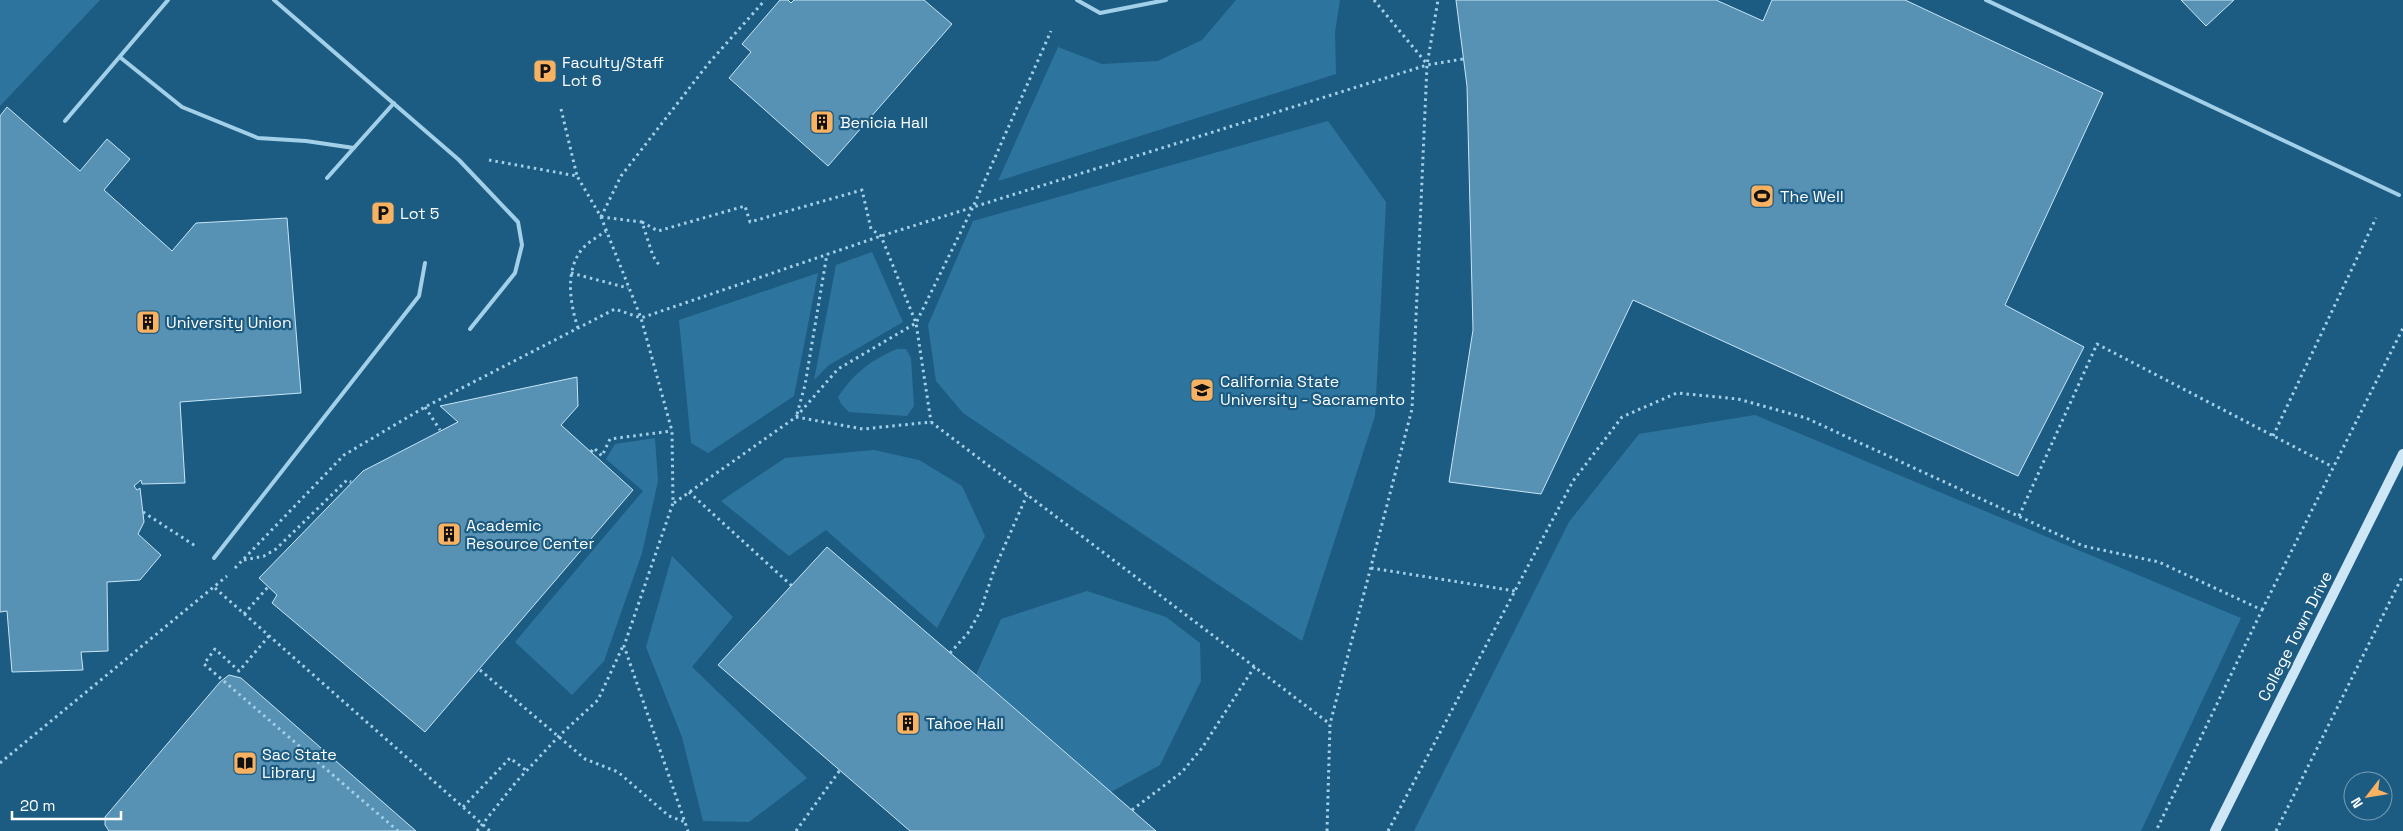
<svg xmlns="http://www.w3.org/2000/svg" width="2403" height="831" viewBox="0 0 2403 831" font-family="'Space Grotesk',sans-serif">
	<rect width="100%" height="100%" fill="#1d5c82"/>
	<path fill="#2d759f" d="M0,0H100L0,106Z
		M1236,0H1340L1335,32L1336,74L998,181L1058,47L1102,64L1158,61L1202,40Z
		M1328,121L1386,202L1375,416L1302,641L963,413L936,381L928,325L973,221Z
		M872,252L903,322L829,365L814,380L836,265Z
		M818,273L794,396L708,453L691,443L679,320Z
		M897,349H906L911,358L914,406L907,416L849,412L841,404L838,397C853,374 872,359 897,349Z
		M1755,415L2241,618L2141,831H1414L1569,522L1639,434Z
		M655,438L658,481L642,553L604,661L572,695L515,642L643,491L606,459L615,444Z
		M874,450L919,460L962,486L985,536L937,628L826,530L789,556L721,501L785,458Z
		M672,556L733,617L692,667L807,778L749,822L703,821L682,737L646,647Z
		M1087,591L1166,617L1200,643L1201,681L1160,765L1111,792L976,675L1001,619Z"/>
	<path fill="#5791b3" stroke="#c7e6f7" d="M780,0H788L791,3L794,0H924L952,24L828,166L729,78L751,52L742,44Z
		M1456,0H1716L1763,21L1772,0H1905L2103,93L2005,305L2084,347L2018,476L1633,300L1541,494L1449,482L1473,330L1467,86Z
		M2181,0H2234L2206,26Z
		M7,107L80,171L107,139L130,159L104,190L172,251L196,223L287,218L301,393L180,402L185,483L142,484L141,480L134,486L137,490L140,488L144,522L138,534L161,555L140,580L107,582L108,651L81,652L83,670L12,672L7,611L0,612V116Z
		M577,377L578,406L561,425L633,490L425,732L272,603L277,595L259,578L363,471L458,422L440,406Z
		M827,547L976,675L1156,831H910L718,665Z
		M229,675L241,678L416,831H109L105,825V817L220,682Z"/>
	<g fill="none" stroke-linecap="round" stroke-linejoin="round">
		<path stroke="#a3d0e9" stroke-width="3" stroke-dasharray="2.5 4" stroke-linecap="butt" d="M1374,0L1427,64
			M561,109L577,176
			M489,160L577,176L601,217L641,318L672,431L673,503L624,646L688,831
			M601,217L621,176L708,64L765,0
			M601,217L642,222L653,256L659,265
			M642,222L658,231L745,206L750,222L862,190L871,229L881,236L916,323L931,422
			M571,273L628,288
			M578,328C570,304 564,268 584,247C590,241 599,236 606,231
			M425,407L440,430
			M797,414L805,385L827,254
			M796,417L863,429L931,422L1330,724
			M2273,436L2376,218
			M591,452L594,448L602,456L610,439L672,431
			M689,492L792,586
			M674,503L796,417L838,369L916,323L973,207L1051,31
			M143,512L197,547
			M2019,516L2097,344L2333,467
			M244,560L264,556L276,549L347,480L351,482
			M235,568L344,455L425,407L615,309L641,318L881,236L1427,65L1463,59
			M1371,568L1515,591
			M215,588L490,831
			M2262,610L2403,328
			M244,614L268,587
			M269,636L239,671L215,649L204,664L398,831
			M950,653L968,633L980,612L994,570L1027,495
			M480,670L585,759L618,772L669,816L685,822
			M0,763L227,576
			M463,807L510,758L527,771
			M1132,810L1182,772L1202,748L1255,666
			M477,831L516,782L559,736L598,700L623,646
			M796,831L840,770
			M1327,831L1330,724L1412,409L1427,65L1438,0
			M1388,831L1573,481L1622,417L1677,393L1738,399L1806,418L2083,546L2159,562L2262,610L2156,831
			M2276,831L2403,575"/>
		<path stroke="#a3d0e9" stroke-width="4" d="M274,0L459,160L518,222L522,245L515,273L470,329
			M1077,0L1100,13L1166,0
			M1986,0L2399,195
			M121,58L182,107L258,138L306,141L354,148
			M65,121L168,0
			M327,178L394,103
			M214,558L419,296L425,263"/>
		<path stroke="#cee7f7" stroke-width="10" d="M2215,831L2403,454"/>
	</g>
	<defs>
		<g id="parking-square" transform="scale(1.25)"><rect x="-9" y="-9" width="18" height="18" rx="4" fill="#f9b162" stroke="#1d5c82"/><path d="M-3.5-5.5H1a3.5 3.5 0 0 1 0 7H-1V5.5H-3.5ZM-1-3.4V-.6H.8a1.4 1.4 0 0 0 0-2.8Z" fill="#111"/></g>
		<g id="building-square" transform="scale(1.25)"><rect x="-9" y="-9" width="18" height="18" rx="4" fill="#f9b162" stroke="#1d5c82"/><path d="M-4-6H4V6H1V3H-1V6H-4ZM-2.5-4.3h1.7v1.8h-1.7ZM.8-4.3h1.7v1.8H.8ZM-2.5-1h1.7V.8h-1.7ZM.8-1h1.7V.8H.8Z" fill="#111"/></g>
		<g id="stadium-square" transform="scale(1.25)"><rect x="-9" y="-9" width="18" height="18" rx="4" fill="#f9b162" stroke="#1d5c82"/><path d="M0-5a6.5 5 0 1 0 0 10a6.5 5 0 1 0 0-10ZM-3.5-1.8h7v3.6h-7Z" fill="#111"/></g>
		<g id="university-square" transform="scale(1.25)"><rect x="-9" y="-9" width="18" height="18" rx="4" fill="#f9b162" stroke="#1d5c82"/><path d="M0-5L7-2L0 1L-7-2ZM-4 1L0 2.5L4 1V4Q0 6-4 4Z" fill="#111"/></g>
		<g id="library-square" transform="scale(1.25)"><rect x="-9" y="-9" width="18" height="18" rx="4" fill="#f9b162" stroke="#1d5c82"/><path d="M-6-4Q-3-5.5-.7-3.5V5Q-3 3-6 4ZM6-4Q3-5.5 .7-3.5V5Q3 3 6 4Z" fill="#111"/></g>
	</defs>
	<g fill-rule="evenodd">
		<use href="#parking-square" x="545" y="71"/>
		<use href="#building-square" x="822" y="122"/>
		<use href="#stadium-square" x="1762" y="196"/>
		<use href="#parking-square" x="383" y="213"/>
		<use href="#building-square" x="148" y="322"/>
		<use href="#university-square" x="1202" y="390"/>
		<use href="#building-square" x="449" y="534"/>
		<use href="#building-square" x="908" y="723"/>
		<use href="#library-square" x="245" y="763"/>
	</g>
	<g text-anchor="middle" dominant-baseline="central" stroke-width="4.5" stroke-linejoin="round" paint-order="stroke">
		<g font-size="16" fill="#fff" stroke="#1d5c82" text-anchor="start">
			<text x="562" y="62">Faculty/Staff<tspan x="562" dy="18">Lot 6</tspan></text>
			<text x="840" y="122">Benicia Hall</text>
			<text x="1780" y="196">The Well</text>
			<text x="400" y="213">Lot 5</text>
			<text x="166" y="322">University Union</text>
			<text x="1220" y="381">California State<tspan x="1220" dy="18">University - Sacramento</tspan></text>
			<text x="466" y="525">Academic<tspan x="466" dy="18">Resource Center</tspan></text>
			<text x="926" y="723">Tahoe Hall</text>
			<text x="262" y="754">Sac State<tspan x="262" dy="18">Library</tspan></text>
		</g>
		<g font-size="16" fill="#fff" stroke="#1d5c82">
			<text transform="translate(2295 636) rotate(-63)">College Town Drive</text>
		</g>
	</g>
	<g transform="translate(2368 796) rotate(239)"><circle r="24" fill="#1d5c82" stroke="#779db4"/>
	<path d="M0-4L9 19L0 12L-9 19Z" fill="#f9b162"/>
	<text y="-8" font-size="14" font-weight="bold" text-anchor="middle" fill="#ffffff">N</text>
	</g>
	<path d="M12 811v8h109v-8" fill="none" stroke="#ffffff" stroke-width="2.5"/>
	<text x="20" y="811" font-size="15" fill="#ffffff" stroke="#1d5c82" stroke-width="4" paint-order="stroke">20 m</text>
</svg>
